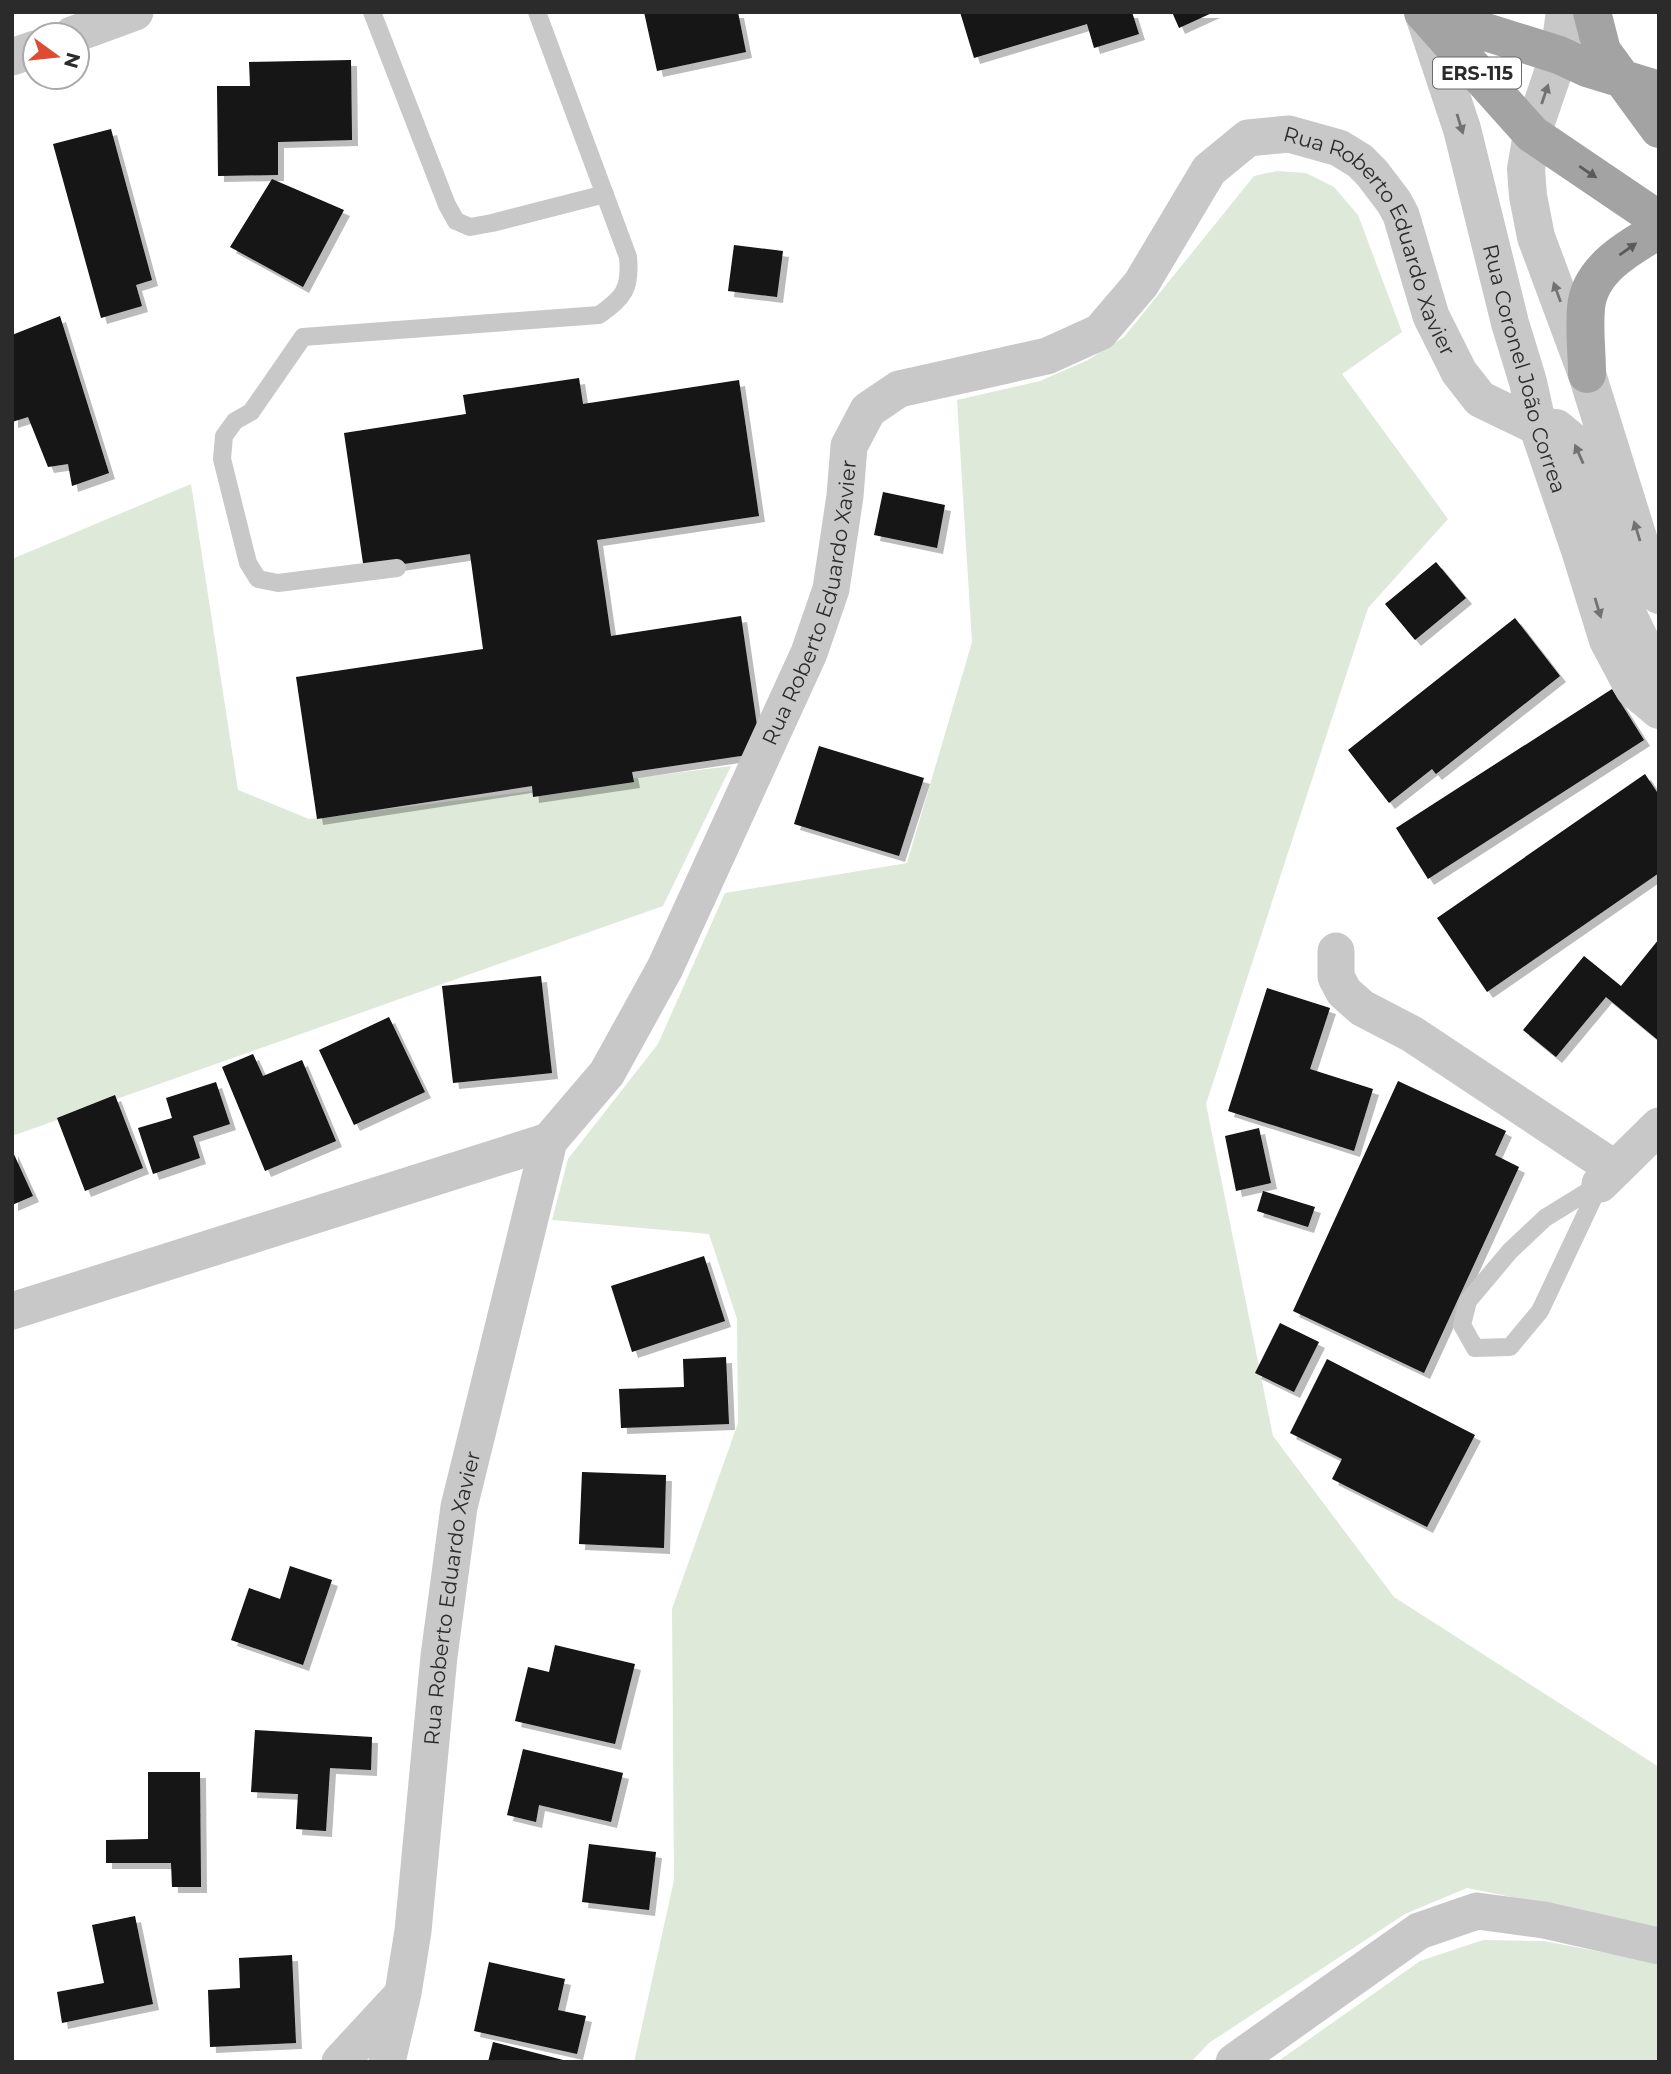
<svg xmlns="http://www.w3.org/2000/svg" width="1671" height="2074" viewBox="0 0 1671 2074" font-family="Montserrat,sans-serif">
	<defs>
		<filter id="shadow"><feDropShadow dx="6" dy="6" stdDeviation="0" flood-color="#0004"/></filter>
	</defs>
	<rect width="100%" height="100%" fill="#fff"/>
	<path fill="#dee9d9" d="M1277,171L1306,173L1334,187L1358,215L1402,332L1342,374L1448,519L1368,608L1206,1104L1273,1436L1394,1597L1659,1767V1927L1467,1888L1405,1914L1209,2043L1191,2062H634L674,1880L672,1609L738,1423L737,1319L709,1234L552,1220L568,1159L658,1044L725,893L907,863L972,642L957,400L1040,381L1088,360L1124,337L1254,176Z
		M191,484L238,790L309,819L731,766L663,906L12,1136V559Z
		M1483,1940L1544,1941L1659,1963V2062H1277L1420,1961Z"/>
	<path fill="#121212" filter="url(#shadow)" d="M644,12H738L746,52L657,71Z
		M960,12H1132L1139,34L1094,48L1087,24L974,58Z
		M1172,12H1214L1179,28Z
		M351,60L352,140L278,142V175L218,176L217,86H250L249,62Z
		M111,129L152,280L136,285L142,306L101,318L53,144Z
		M272,179L344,210L303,287L230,247Z
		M734,245L783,251L777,297L728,291Z
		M60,316L109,473L72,486L68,464L48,467L28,417L12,422V335Z
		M579,378L583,404L739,380L759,516L597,540L611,636L741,616L761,753L632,772L634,782L533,797L532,786L317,819L296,677L483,649L470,554L364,570L344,433L466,414L463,395Z
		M883,492L945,505L937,548L874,535Z
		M1436,562L1466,598L1415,640L1385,604Z
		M1515,618L1560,676L1436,774L1432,769L1389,803L1348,750Z
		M1612,689L1644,740L1428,879L1396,828Z
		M819,746L924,778L899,856L794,824Z
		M1645,774L1659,795V873L1487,992L1437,918Z
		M1659,939V1041L1606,997L1556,1057L1523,1030L1584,956L1621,986Z
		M541,976L552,1073L453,1083L442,986Z
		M1267,988L1330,1008L1310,1069L1373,1089L1354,1151L1228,1111Z
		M389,1017L425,1092L354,1125L319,1050Z
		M253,1054L263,1076L302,1060L336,1141L265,1171L222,1067Z
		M1398,1081L1506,1131L1495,1155L1519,1167L1424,1373L1293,1311Z
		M216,1082L230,1124L193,1136L200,1158L153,1174L138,1128L172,1118L166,1098Z
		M115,1095L143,1168L85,1191L57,1118Z
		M1259,1128L1271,1183L1236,1191L1225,1136Z
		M12,1150L33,1196L12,1205Z
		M1263,1191L1315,1207L1308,1227L1257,1211Z
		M704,1256L725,1321L632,1352L611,1286Z
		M1280,1323L1319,1342L1294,1392L1255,1373Z
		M726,1357L729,1424L621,1428L619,1389L684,1387L683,1359Z
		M1327,1359L1475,1435L1427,1527L1332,1479L1342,1459L1290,1433Z
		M582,1472L666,1475L664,1548L579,1544Z
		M290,1566L332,1580L303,1665L231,1640L249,1588L280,1599Z
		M555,1645L635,1664L615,1744L515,1721L528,1667L549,1672Z
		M255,1730L372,1737L371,1770L330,1768L326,1831L296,1829L298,1794L251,1792Z
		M523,1749L623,1773L611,1822L539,1805L536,1822L507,1815Z
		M148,1772H200L201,1887H172L171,1863H106V1840L148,1839Z
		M589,1844L656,1852L649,1910L582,1902Z
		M135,1916L153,2004L62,2023L57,1992L104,1983L92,1925Z
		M292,1955L296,2043L210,2047L208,1990L240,1988L239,1958Z
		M489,1962L565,1979L558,2010L586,2016L577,2054L474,2031Z
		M493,2042L567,2061L566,2062H488Z"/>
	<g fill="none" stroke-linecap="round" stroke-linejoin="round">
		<path stroke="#c8c8c8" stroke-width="18" d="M372,12L447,205L456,221L470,227L492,223L605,194
			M397,568L278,583L258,579L248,563L222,459L224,436L235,421L251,412L303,337L599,315C624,297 631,289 628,257L537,12
			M1600,1184L1540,1311L1510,1347L1475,1348L1462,1325L1468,1301L1510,1251L1545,1218Z"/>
		<g stroke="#c8c8c8" stroke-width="37">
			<path d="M72,35L135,12"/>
			<path d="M12,57L35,49"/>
			<path d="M1336,951V977L1344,992L1362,1008L1412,1034L1615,1169"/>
			<path d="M1600,1184L1659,1126"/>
			<path d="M12,1311L549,1141"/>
			<path d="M340,2062L401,1996"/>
			<path id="s1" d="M387,2062L403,1993L413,1931L439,1656L459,1507L549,1141L607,1073L665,968L809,653L831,589L845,496L849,446L868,410L899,389L1047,356L1100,332L1141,284L1209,170L1248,138L1289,134L1339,148L1360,161L1372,173L1394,202L1401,215L1431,316L1459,372L1480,399L1538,427"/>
			<path d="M1234,2062L1419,1931L1477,1911L1544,1920L1659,1946"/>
		</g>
		<g stroke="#c8c8c8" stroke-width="38">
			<path id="s2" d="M1423,12L1462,129L1510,323L1528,382L1538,427L1580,550L1608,640L1634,689L1659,710"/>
			<path d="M1565,12L1559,55L1532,134L1526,169L1528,196L1536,237L1587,374L1649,573L1659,595"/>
			<path d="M1538,427L1556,428L1573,442L1590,479L1606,545L1628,615L1659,679"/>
		</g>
		<path stroke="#a3a3a3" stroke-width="38" d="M1423,12L1532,134L1659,220
			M1592,12L1602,51L1659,129
			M1425,13L1559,55L1587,68L1659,90
			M1587,374C1587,352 1584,330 1586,308C1589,269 1630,247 1659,230"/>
	</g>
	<defs><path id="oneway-solid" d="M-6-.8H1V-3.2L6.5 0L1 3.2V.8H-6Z" transform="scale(1.75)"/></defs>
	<g fill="#727272">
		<use href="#oneway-solid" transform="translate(1545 94) rotate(-71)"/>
		<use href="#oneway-solid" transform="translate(1460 124) rotate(73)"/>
		<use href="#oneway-solid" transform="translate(1557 292) rotate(-110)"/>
		<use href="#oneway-solid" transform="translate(1579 454) rotate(-114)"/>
		<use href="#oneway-solid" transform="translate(1637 531) rotate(-107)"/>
		<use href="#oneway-solid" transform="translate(1598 608) rotate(73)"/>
	</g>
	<g fill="#5b5b5b">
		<use href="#oneway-solid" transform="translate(1588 172) rotate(34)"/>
		<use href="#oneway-solid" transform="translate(1628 249) rotate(-35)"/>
	</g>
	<g text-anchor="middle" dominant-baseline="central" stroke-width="7" stroke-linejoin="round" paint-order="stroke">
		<rect fill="#fff" stroke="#6b6b6b" stroke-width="2" x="1433" y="57.5" width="88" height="31" rx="5"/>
		<g font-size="19" font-weight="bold" fill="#2b2b2b">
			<text x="1477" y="73">ERS-115</text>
		</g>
		<g font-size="21" fill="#2b2b2b" stroke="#fff">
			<text stroke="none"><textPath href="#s1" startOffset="2424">Rua Roberto Eduardo Xavier</textPath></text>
			<text stroke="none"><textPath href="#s2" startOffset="371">Rua Coronel João Correa</textPath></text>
			<text stroke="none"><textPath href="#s1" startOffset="1542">Rua Roberto Eduardo Xavier</textPath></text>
			<text stroke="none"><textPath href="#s1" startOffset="469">Rua Roberto Eduardo Xavier</textPath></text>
		</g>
	</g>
	<rect width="1671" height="2074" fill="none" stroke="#2b2b2b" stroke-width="28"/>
	<g transform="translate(56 56) rotate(105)"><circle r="33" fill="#ffffff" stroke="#aaaaaa" stroke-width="2"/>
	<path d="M0-5L12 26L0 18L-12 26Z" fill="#dd4b33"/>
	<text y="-10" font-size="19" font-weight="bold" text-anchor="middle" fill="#2b2b2b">N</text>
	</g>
</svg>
